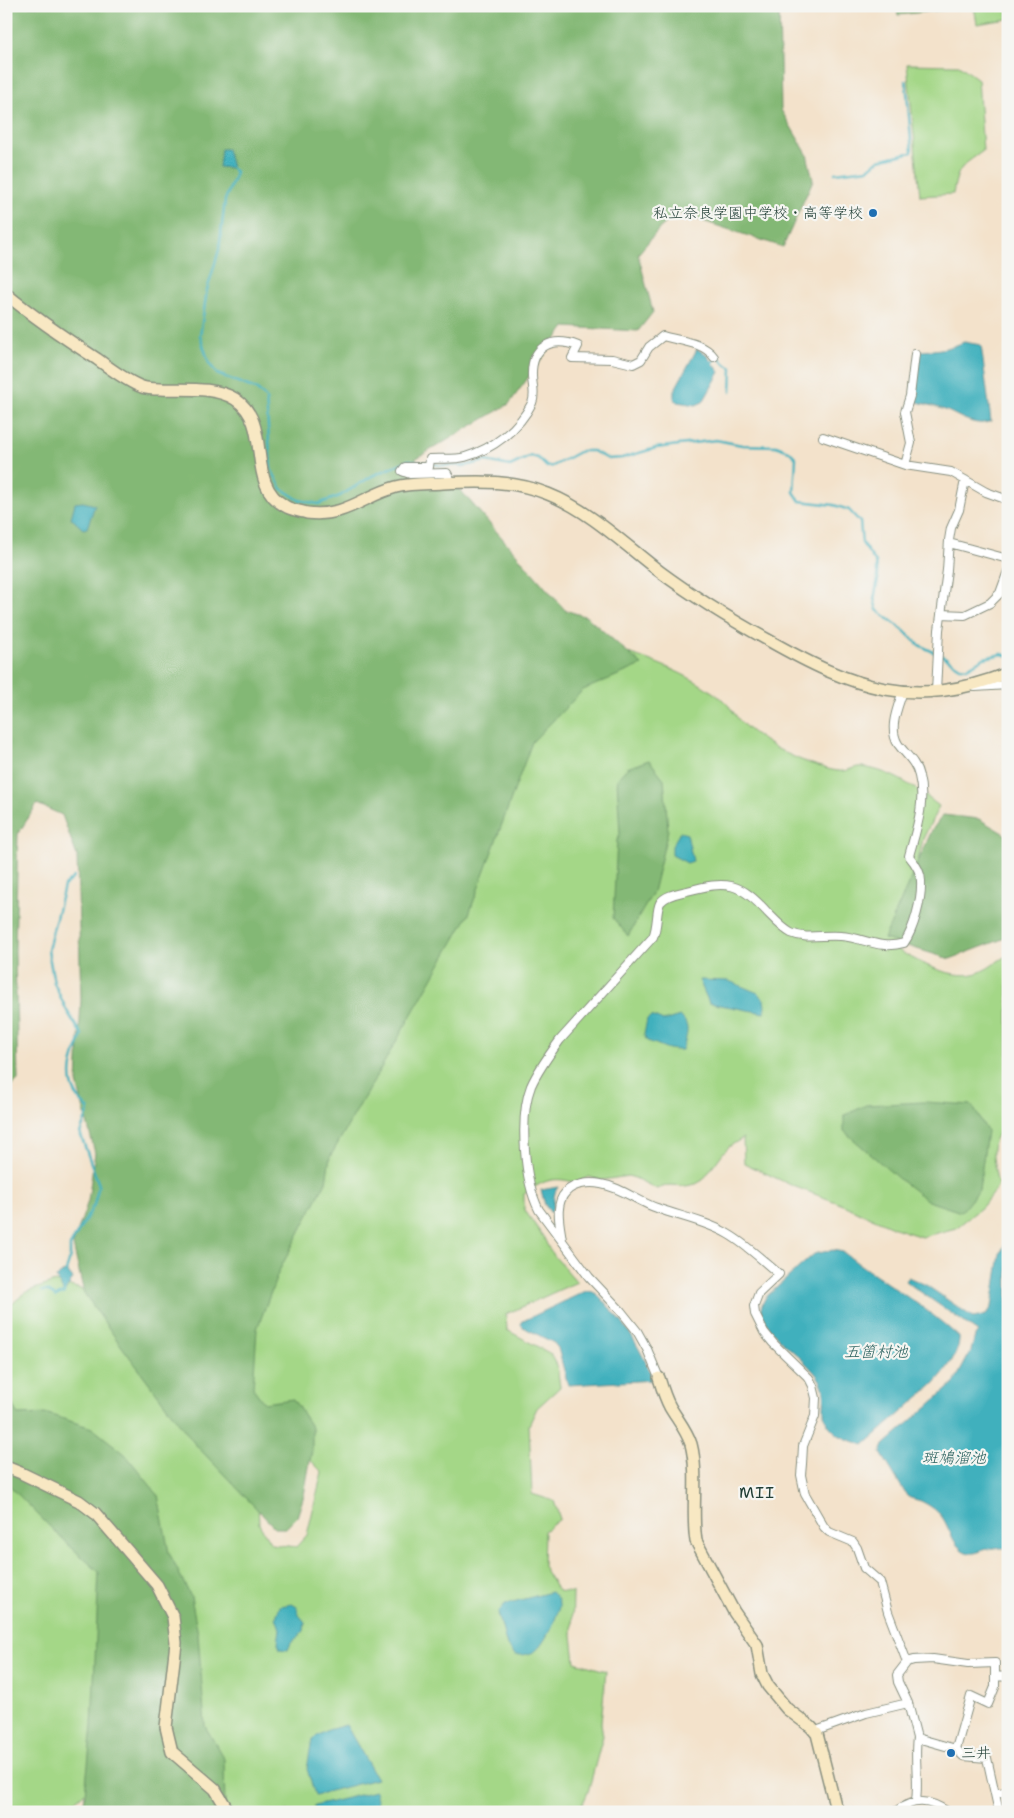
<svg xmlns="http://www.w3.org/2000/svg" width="1014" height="1818" viewBox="0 0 1014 1818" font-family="'Shantell Sans','Klee One',sans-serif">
	<rect width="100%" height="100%" fill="#f6f6f2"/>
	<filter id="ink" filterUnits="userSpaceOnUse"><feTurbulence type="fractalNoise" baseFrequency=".02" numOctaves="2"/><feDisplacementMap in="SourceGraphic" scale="10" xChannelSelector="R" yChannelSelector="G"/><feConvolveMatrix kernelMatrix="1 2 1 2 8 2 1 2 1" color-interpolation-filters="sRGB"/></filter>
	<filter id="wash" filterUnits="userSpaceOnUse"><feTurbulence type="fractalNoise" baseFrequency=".0096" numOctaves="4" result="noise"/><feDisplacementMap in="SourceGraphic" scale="20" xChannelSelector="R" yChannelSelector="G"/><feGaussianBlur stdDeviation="1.12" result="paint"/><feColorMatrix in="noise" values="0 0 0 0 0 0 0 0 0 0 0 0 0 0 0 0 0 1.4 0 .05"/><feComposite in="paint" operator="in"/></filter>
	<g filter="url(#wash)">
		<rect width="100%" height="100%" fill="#f3e2cb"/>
		<path fill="#a4d787" stroke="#628a5e" d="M974,6H1008V19L977,24Z
			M907,64L959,65L978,79L983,151C961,167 958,166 953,194L920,196Z
			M606,646C648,659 688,672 723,700C732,707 736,719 745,726C765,744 792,758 818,766C825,768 836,772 844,771C850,770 856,766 862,767C892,771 916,788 939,806L923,839L898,950C920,963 955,982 980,972C990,968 998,960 1008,955V1126C984,1138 995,1165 998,1186L982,1207L956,1228L922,1237L897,1229L836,1202L793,1186L744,1163L743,1138L730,1146L723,1153L703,1180L696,1184L686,1186L669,1185L657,1189L635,1178L628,1176L603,1180L588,1177L577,1183C553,1176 544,1180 524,1194V1209L544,1238L550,1251L577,1282L506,1314L507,1330L551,1354L557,1365L560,1387L537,1408L529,1425L532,1494L554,1501L560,1519L544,1531L543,1566L558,1591L573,1593L572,1635L575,1662L606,1671L601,1723L603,1736L588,1792L579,1812H222L109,1770L74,1802L66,1812H6V1309L26,1292L55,1282L103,1295L257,1484L259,1524L271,1544L296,1547L307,1535L322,1472L288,1437L231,1364L481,791Z"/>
		<path fill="#83b874" stroke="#517a54" d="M6,6H779L781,110L807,154L813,180L783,247L678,213L660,228L638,254L653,312L638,331L565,327L509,404L415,459L462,492L565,610L587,617L642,665L583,690L532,742L469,914L330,1157L326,1182L279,1271L257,1329L253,1388L264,1403L293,1399L312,1428V1450L304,1495L297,1517L286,1528H275L194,1443L117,1340L84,1293L73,1245L88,1201L95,1153L77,1083L81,999L77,856L62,815L37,804L18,834L15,951L18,1080L6,1091Z
			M896,6H967V7L898,15Z
			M649,760L664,779L668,830L653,892L628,936L613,918L617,840L620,834L617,779L627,768Z
			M943,815L979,819L1008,836V937L950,959L884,939L932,830Z
			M924,1102L972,1105L987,1131L979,1190L961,1212L928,1201L899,1179L844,1131V1116L866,1105Z
			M6,1393L18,1415L48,1414L92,1428L125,1454L158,1495L169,1553L191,1597L198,1634L205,1726L224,1759L225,1812H93L84,1803L92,1726L99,1572L62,1539L6,1482Z"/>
		<path fill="#41b0bd" stroke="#307678" d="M221,149H227L232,168L219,167Z
			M964,342L981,345L991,421C975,428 960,416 945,410C935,406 924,404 914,401L920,351C936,350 949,349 964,342Z
			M697,349L706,354L720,372L703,402L696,405L677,402L674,398V391Z
			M83,502L95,505L87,528L83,529L71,518L75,503Z
			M680,832L687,834L693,861L687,863L672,855V846Z
			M699,980L729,981L758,993L764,999L765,1007L764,1013L709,1003Z
			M652,1016L663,1021L680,1016C692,1026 686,1038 682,1050C666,1051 662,1045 647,1041L644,1035L647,1019Z
			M558,1187C552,1195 555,1204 551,1213L545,1205L541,1190Z
			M1008,1238V1549C1001,1548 995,1547 988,1549C982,1550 976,1554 970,1553C954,1551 950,1528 942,1517C937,1510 929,1505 921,1501C915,1499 911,1499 907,1496L881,1453L884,1445L954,1383L971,1351L975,1336L978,1332L905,1281L908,1277L926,1285L974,1318L986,1315L992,1307L1000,1254Z
			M833,1250L843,1252C881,1282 924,1304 959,1337C960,1353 945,1372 934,1384L864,1445C854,1441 839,1438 833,1430C819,1416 826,1407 824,1391C823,1384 818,1376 813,1371C798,1353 771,1337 762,1315C759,1309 763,1302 766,1297L814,1254Z
			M66,1270L73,1279L64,1293L56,1278Z
			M586,1291C597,1291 601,1298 608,1306C630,1329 641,1351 654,1380L568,1385L558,1348L554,1343L523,1327L521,1324L523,1321Z
			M551,1592C555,1596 559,1599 559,1605C559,1615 543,1647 535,1651C529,1655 522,1655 515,1655L507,1646L498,1613L505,1604Z
			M292,1604L297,1607L299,1615L305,1622L304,1631L291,1643L288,1650L280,1649L278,1643L280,1629L276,1617L280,1606Z
			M346,1725L377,1779L315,1795L307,1769L312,1739L328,1730Z
			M375,1791L380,1812H314L315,1806Z"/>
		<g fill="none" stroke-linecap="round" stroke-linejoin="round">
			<path stroke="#41b0bd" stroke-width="2.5" d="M232,168L236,173L225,200L219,250L207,290L200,336L209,363L217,374L256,389L266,398L271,469L282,489L299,500L318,504L340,496L372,476L409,460L439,465L464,466L486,461L510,466L531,456L538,458L547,467L553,466L581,451H593L608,459L622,458L656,448L716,440L742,445L776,446L789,451L796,458L794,492L800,501L834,505L849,510L860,522L862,543L876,563L878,579L874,599L877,610L902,629L919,645L946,658L960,667L967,668L984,658L1002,654L1008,656
				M835,173L868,169L879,160L912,152L906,81
				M712,362L719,357L726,365L732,368L731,392
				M66,1271L70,1258V1246L94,1205L99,1185L80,1133L89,1110C85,1105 79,1100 76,1094C65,1075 75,1053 82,1035L67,1011L54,983L48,950L64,886L74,877
				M42,1291H48L56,1297L64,1293V1291"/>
		</g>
	</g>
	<g filter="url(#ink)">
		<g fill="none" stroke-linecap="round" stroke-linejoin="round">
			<g stroke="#899080" stroke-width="10">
				<path id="street" d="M823,437L905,465L951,472L986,492L1008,500
					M905,465L911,443L905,412L910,396L915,354
					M452,483L447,473L410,474L402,471L405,467H429L430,459C441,458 454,460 465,457C493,449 519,429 532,403C536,394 532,386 532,376C531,346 552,336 578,346L572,358L612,359L633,364L641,360L649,347L663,336C679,341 704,342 714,357
					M949,543L1008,559
					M941,614L965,615L990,603L1000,593L1008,571
					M975,687L1008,685
					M936,692L939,630L947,570L949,540L951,528L959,510L965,480
					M562,1240C560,1225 554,1204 566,1192C574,1183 590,1182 601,1184C621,1187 638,1202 657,1208C681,1217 706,1221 728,1234C747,1245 762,1260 779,1274L759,1293L754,1306L755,1314L764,1332L773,1343L809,1378L813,1386L816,1398L815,1416L803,1446L802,1464L801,1475L805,1494L824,1527L829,1532L853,1542L857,1548L864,1568L880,1582L888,1612L907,1662
					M659,1378L647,1349L637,1331L621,1311L589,1277L539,1210C524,1181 519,1117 531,1086C538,1070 549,1055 560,1040L653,937C658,926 656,911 660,903C665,895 679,893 687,891C727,880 740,882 768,913C775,920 782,928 791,933C807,940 824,934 841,936C865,938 879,950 904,943C914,929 922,899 921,881C921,871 915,863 909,856C916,830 926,803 919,776C916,762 906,755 898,744C888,728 898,707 903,691
					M995,1676L1008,1677
					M908,1703L898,1682L897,1675L907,1662L914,1660L933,1659L968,1664L995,1663V1687L988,1704L971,1696L956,1749
					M816,1731L866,1713L908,1703L917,1738L956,1749L963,1756L987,1758L999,1812
					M995,1794L1008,1791
					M916,1801C919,1780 914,1759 917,1738
					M895,1812C914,1798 929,1799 948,1812"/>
			</g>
			<g stroke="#899080" stroke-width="14">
				<path id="secondary" d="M6,294C35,318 66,339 97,359C111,369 126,381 142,387C148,389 154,389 160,389C183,390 214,386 235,399C274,424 244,483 285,506C291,510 300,511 307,513C345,518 363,496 396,487C412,483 428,484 443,483C479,481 514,480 548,494C589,510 624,544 659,571C694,597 730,619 768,640C853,688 912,711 1008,673
					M659,1378C662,1388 665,1398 670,1407C677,1419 687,1431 691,1444C699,1475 691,1510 696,1541L734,1612L757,1645L762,1674L768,1686L787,1709L811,1727L817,1734L835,1805L839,1812
					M6,1467L21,1473L79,1501L95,1513L157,1585L173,1617L176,1643L166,1727L172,1752L215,1789L229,1812"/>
			</g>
			<use href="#street" stroke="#fff" stroke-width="8"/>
			<use href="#secondary" stroke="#f8e8c3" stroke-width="11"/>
		</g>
	</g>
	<g fill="#1f6fb2" stroke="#f6f6f2" stroke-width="2">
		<circle cx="873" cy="213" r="5"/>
		<circle cx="951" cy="1753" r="5"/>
	</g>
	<g text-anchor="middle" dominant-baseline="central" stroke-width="4.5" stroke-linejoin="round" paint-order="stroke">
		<g font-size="15" fill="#1f3d34" stroke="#f6f6f2" text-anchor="end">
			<text x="863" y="213">私立奈良学園中学校・高等学校</text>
			<text x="961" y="1753" text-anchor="start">三井</text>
		</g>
		<g font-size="16" font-style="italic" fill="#29605d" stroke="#f6f6f2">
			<text x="876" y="1351">五箇村池</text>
			<text x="954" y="1457">斑鳩溜池</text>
		</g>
		<g font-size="16" letter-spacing="1" fill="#1f3d34" stroke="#f6f6f2">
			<text x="757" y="1492">MII</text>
		</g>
	</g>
	<rect width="1014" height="1818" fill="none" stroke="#f6f6f2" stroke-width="25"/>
</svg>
